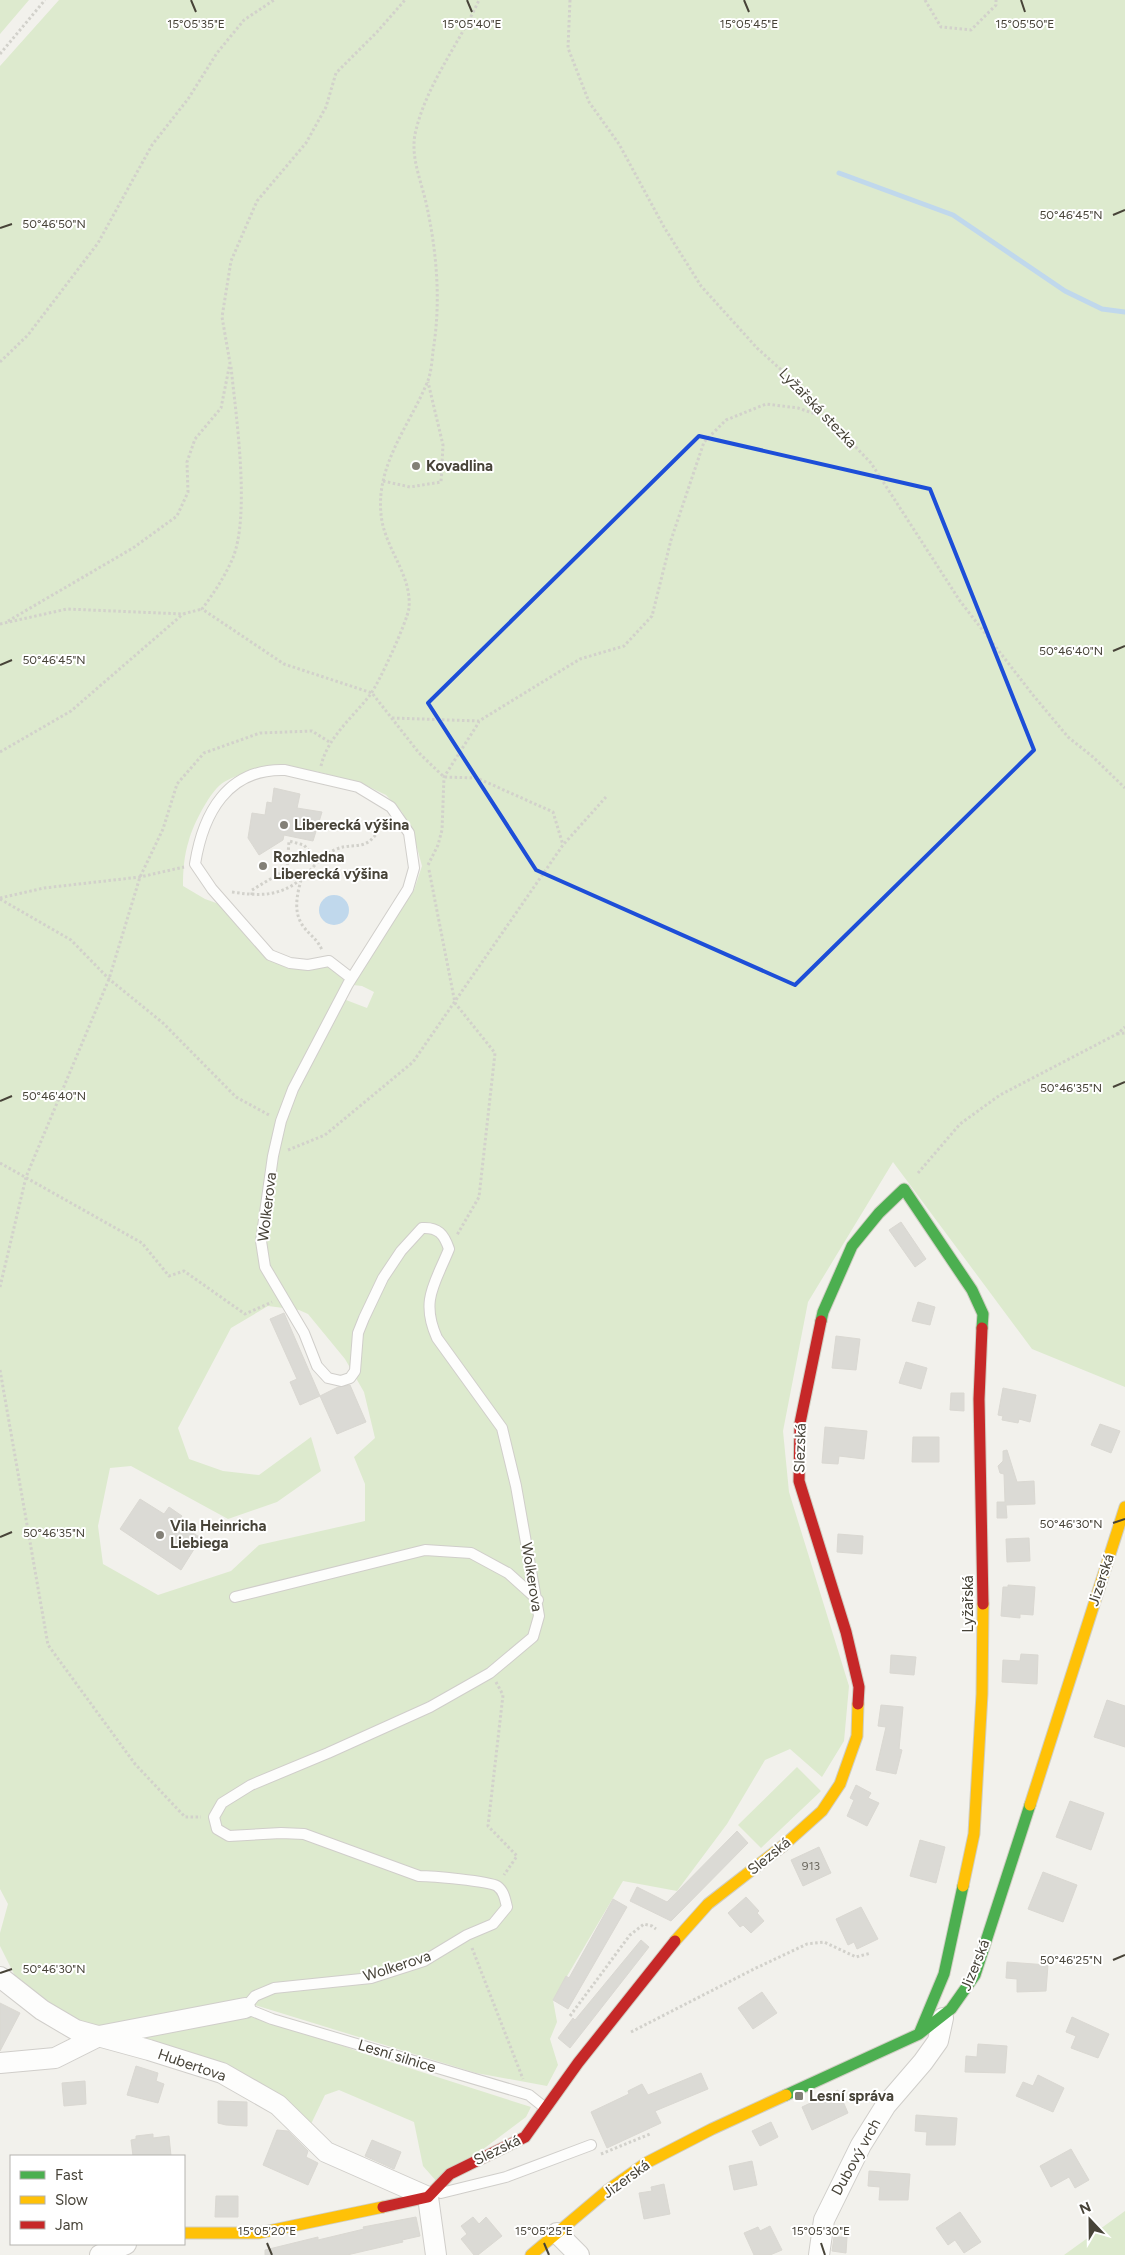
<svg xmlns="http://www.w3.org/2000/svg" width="1125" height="2255" viewBox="0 0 1125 2255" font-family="Figtree,sans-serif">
	<rect width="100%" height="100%" fill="#f2f1ec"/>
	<path fill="#ddeace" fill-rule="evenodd" d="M0,0H29L0,34Z
		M59,0H1125V1387L1032,1349L893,1162L808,1302L783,1431L789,1492L849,1686L844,1741L822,1777L790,1749L765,1760L727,1824L677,1891L623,1881L553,2000L557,2022L550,2039L558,2065L547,2086L476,2073L248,2003L96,2031L20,1986L0,1946V1933L8,1904L0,1889V66ZM275,765L319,772L363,784L386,795L402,812L413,833L422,866L414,890L347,983L329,966L321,964L303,968H287L268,959L252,943L219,904L205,899L183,886C183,871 184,855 189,840C193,825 211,789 224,782C240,773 257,769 275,765ZM353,985L362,986L374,992L367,1008L346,1000ZM268,1306L299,1310L308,1314L345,1359L364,1392L375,1438L354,1457L365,1484V1521L259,1545L231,1571L158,1595L103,1564L98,1526L110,1468L131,1466L228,1519L277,1502L321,1471L311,1437L259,1475L223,1471L189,1459L178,1428L231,1328Z
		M797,1767L821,1791L761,1848L738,1825Z
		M245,2014L272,2019L362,2053L531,2107L526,2117L438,2183L423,2166L414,2122L339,2090L325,2095L311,2124L127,2037Z
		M1125,2211V2255H1064Z"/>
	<path fill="#c0d8ec" d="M319 910a15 15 0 1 1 30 0a15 15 0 1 1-30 0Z"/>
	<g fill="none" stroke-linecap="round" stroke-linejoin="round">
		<path stroke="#c0d8ec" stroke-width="5" d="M839,173L953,215L1065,291L1102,309L1125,312"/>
	</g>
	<path fill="#dbdad5" stroke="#dad8d2" d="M274,788L300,794L297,808L322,812L313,841L284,835L283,840L259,855L248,838L252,813L265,815L267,802L272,803Z
		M901,1222L926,1259L915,1267L889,1230Z
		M918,1302L935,1307L930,1325L912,1321Z
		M284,1313L320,1396L300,1405L290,1382L297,1379L270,1319Z
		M836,1336L860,1339L856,1370L832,1368Z
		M906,1362L927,1368L921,1389L899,1383Z
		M350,1385L366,1422L337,1434L320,1396L338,1387Z
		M1003,1388L1036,1395L1030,1422L1019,1419L1018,1423L1002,1420L1003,1416L998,1415Z
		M951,1393H964V1411L950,1410Z
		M1100,1424L1120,1431L1111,1453L1091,1445Z
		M825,1427L867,1431L864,1459L839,1456L838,1464L822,1463Z
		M913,1437H939V1462H912Z
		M1007,1450L1017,1482L1034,1481L1035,1504L1006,1505L1007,1518H997V1502H1005L1004,1474L1000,1473L998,1466L1003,1461V1451Z
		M140,1499L164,1514L169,1507L182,1516L177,1523L201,1538L181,1570L120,1529Z
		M838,1534L863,1536L862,1554L837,1552Z
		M1029,1538L1030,1561L1007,1562L1006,1539Z
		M1008,1585L1035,1587L1033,1615L1020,1614V1618L1001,1616L1003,1587H1008Z
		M1021,1654L1038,1655L1037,1684L1002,1682L1003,1660L1020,1661Z
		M891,1655L916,1657L914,1675L890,1673Z
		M1107,1700L1125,1706V1747L1094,1737Z
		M881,1705L903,1707L899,1749L902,1750L896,1774L876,1770L886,1727L878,1726Z
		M856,1785L871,1793L868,1798L879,1803L867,1826L847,1816L854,1800L850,1798Z
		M1070,1801L1104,1813L1091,1850L1056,1837Z
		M737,1831L748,1843L671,1921L630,1901L637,1887L667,1902Z
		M920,1840L945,1847L936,1883L910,1876Z
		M819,1847L831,1873L803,1886L791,1860Z
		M1043,1872L1077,1885L1063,1922L1028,1909Z
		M746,1897L759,1911L757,1913L764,1921L751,1933L743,1925L740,1927L728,1913Z
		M613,1899L627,1907L568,2009L553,2000L566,1976L569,1978Z
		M861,1907L878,1939L857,1949L854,1942L848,1945L836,1919Z
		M641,1940L649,1947L570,2048L558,2038L573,2018L575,2020Z
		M1007,1962L1048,1965L1046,1991L1017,1992V1979L1006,1978Z
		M762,1992L777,2013L753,2029L738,2008Z
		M0,2003L20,2013L0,2051Z
		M1072,2017L1109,2034L1098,2058L1071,2048L1076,2036L1066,2032Z
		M978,2044L1007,2046L1005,2073L965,2072L966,2056L977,2057Z
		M136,2066L158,2073L156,2081L164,2084L158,2103L127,2095Z
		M701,2073L708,2089L655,2111L661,2123L607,2148L591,2112L629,2094L628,2091L642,2084L648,2095Z
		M1038,2075L1064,2088L1053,2112L1016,2096L1023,2082L1033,2086Z
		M85,2081L86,2104L64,2106L62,2083Z
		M838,2090L848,2113L812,2130L802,2107Z
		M218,2101L247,2102V2126L226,2125L218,2123Z
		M916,2115L957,2118L955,2145H926L927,2132L915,2131Z
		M771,2122L778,2137L760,2146L752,2131Z
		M277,2130L288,2131L308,2151L306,2157L318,2163L308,2185L263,2165Z
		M153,2134V2138L169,2136L171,2156H133L131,2140L136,2139V2136Z
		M372,2140L401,2152L394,2169L365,2156Z
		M1071,2149L1089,2180L1075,2188L1069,2177L1051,2187L1040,2166Z
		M752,2161L757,2185L734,2190L729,2166Z
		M869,2171L910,2174L908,2200H879L880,2187L868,2186Z
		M664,2184L670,2214L644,2219L639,2193L652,2191L651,2187Z
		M216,2196H238V2217H215Z
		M960,2212L981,2242L964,2253L955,2240L948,2245L936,2228Z
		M416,2217L420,2236L402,2240L403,2242L347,2255H265V2250L318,2237V2240L364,2229L363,2227Z
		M473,2217L479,2224L486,2217L502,2236L478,2255H474L461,2239L467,2234L461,2226Z
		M770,2226L782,2250L770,2255H754L744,2233L758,2227L760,2231Z
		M834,2237H847L846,2253L832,2251Z"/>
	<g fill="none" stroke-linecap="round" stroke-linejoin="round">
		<g stroke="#d0ceca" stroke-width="12">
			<path id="lane" d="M351,978L329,961L308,965L290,963L270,955L212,889L195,864C203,814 227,768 285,770L358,787L391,807L409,833L414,868L408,889L348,984L293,1089L281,1121L273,1156L261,1241L265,1267L304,1333L317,1366L328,1378L341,1381L350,1378L355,1371L358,1333L364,1318L383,1278L401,1251L422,1228C438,1227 444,1234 449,1249C435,1284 420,1300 437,1338L502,1428L516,1486L539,1616L533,1637L490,1673L430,1707L328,1753L251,1785L222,1803L214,1817L217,1829L229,1836L281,1833L304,1834L419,1876C432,1876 488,1881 497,1886C504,1891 505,1899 507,1907L493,1924L467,1935L424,1961L371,1978L274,1988L255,1996L245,2008L272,2019L529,2095L544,2107
				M235,1597L425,1550L471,1553L508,1573L538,1600
				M441,2193L506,2177L591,2145"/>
		</g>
		<g stroke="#d0ceca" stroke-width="22">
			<path id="street" d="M0,1977L42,2010L76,2030L149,2050L222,2073L278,2105L326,2152L428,2197L436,2255
				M0,2063L55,2058L99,2036L245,2008
				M557,2233L579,2255
				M100,2255L126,2244
				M819,2255L824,2220L861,2145L886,2105L923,2062L938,2041L943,2018"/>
		</g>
		<g stroke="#d0cec3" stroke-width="13">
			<path id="fast" d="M821,1321L823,1312L852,1246L879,1213L904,1189L972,1290L983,1314L982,1328
				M919,2034L944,1974L963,1886
				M786,2095L919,2034L951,2009L975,1975L1030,1805"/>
		</g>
		<g stroke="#d0cec3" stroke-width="13">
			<path id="slow" d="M1030,1805L1125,1507
				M963,1886L974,1834L982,1694L983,1604
				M675,1941L708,1904L784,1845L822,1811L840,1784L857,1736L858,1704
				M184,2233H259L383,2207
				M531,2255L608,2190L646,2163L712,2129L786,2095"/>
		</g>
		<g stroke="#d0cec3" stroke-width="13">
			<path id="jam" d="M821,1321L800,1423L799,1481L846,1632L859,1687L858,1704
				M982,1328L979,1399L983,1604
				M383,2207L428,2197L450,2174L525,2137L578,2063L675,1941"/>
		</g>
		<path stroke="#d2d1cb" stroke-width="3" stroke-dasharray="2.5 2.5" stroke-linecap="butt" d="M570,0L568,48L589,102L619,144L664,227L701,286L757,348L809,395L828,418L871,463L960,601L1033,695L1068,737L1093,757L1125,788
			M925,0L941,27L971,30L996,5V0
			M0,54L45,0
			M0,362L28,335L98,243L152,145L188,99L217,53L244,20L274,0
			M231,367C236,416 251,517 232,560C224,578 213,594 202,609L284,664L372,693L419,753L444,777L477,778L553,812L563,845
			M383,481L410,487L441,482L443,445L428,382
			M8,621L133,548L177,516L188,492L187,462L195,439L221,408L230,363L222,317L231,261L257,201L306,143L326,107L336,73L377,32L405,0
			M0,624L67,609L183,614L202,609
			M392,718L479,721L580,659L624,646L652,616L671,540L704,442L726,420L766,404L798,408L827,418
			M0,752L71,711L183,614
			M321,766C327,738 353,717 370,695C379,683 407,622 409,608C412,574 384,548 381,514C376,465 409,426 427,383C431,374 432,361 433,351C441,303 437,254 427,207C422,182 409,156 416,130C427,84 460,42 479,0
			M428,865L438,845L442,830L444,777L479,722
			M429,870L455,1003L495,1053L479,1197L457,1235
			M301,880C297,895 293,912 303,926C310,936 316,937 322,950
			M232,892C258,896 280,897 301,879C310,872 317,861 326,855C353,835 364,861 384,821
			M252,895V890L287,869L289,841L304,845L318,862
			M0,898L44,888L140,877L184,867
			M0,899L71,940L109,979L163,1023L236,1097L269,1115
			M1117,1034L1125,1033
			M288,1150L325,1135L413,1062L563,845L606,797
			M0,1163L142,1243L169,1276L184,1271L245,1314L272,1302
			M918,1173L960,1124L1000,1095L1117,1034L1125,1027
			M0,1287L26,1177L109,979L140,877L163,829L177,784L204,753L260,733L312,731L331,743
			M0,1370L48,1645L135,1764L185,1817H201
			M496,1682L503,1695L488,1826L517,1856L504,1875
			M472,1948L523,2079
			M570,2016L630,1935L644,1924L652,1926L656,1929
			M631,2032L754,1969L807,1944L824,1942L856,1957L871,1953
			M601,2154L650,2134"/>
		<use href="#lane" stroke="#fdfdfc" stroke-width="10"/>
		<use href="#street" stroke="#fdfdfc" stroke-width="20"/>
		<use href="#fast" stroke="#4caf50" stroke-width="11"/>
		<use href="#slow" stroke="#ffc107" stroke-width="11"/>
		<use href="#jam" stroke="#c62828" stroke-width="11"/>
	</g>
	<path fill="none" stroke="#1d4ed8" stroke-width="4" stroke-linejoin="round" d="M699,436L930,489L1034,750L795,985L536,870L428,703Z"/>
	<path fill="none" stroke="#474338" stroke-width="2" d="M191,0L196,12M467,0L472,12M744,0L749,12M1021,0L1025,12M1113,215L1125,210M0,228L12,224M1113,651L1125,646M0,665L12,660M1113,1087L1125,1082M0,1101L12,1096M1113,1523L1125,1519M0,1537L12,1532M1113,1960L1125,1955M0,1973L12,1969M267,2243L272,2255M544,2243L549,2255M821,2243L825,2255"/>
	<g fill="#838077" stroke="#fff" stroke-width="2">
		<circle cx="416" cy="466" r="5"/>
		<circle cx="284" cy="825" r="5"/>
		<circle cx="263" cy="866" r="5"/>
		<circle cx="160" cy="1535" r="5"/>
		<rect x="794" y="2091" width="10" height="10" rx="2.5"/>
	</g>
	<g text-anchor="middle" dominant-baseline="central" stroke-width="4" stroke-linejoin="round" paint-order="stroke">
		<g font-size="12" fill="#6d6a60">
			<text x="811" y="1866">913</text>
		</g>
		<g font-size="15" fill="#474338" stroke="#fff">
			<text transform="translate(818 408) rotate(46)">Lyžařská stezka</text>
			<text transform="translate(267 1207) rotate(-83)">Wolkerova</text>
			<text transform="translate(800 1448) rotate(-88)">Slezská</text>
			<text transform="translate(532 1577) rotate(81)">Wolkerova</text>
			<text transform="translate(1101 1580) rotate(-72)">Jizerská</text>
			<text transform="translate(968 1604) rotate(-90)">Lyžařská</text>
			<text transform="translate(769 1856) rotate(-39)">Slezská</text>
			<text transform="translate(975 1965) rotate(-68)">Jizerská</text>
			<text transform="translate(397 1966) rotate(-18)">Wolkerova</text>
			<text transform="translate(397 2056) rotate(17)">Lesní silnice</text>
			<text transform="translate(192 2065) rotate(19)">Hubertova</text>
			<text transform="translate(497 2150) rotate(-26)">Slezská</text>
			<text transform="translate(856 2157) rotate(-61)">Dubový vrch</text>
			<text transform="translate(626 2179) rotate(-36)">Jizerská</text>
		</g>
		<g font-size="15" font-weight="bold" fill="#474338" stroke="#fff" text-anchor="start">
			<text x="426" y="466">Kovadlina</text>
			<text x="294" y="825">Liberecká výšina</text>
			<text x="273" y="857">Rozhledna<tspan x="273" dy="17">Liberecká výšina</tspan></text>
			<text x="170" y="1526">Vila Heinricha<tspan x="170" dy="17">Liebiega</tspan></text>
			<text x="809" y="2096">Lesní správa</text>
		</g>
	</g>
	<g font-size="12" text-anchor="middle" fill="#474338" stroke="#fff" stroke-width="4" stroke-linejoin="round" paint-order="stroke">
		<text x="196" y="28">15°05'35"E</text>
		<text x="472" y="28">15°05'40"E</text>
		<text x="749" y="28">15°05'45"E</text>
		<text x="1025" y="28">15°05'50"E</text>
		<text x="1071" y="219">50°46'45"N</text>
		<text x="54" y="228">50°46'50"N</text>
		<text x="1071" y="655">50°46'40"N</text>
		<text x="54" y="664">50°46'45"N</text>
		<text x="1071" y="1092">50°46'35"N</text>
		<text x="54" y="1100">50°46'40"N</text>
		<text x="1071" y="1528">50°46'30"N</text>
		<text x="54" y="1537">50°46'35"N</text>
		<text x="1071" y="1964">50°46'25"N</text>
		<text x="54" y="1973">50°46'30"N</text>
		<text x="267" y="2235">15°05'20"E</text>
		<text x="544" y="2235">15°05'25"E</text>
		<text x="821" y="2235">15°05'30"E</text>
	</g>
	<rect x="10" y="2155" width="175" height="90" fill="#ffffff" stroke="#b5b4af"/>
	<rect x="20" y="2171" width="25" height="8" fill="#4caf50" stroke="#b5b4af"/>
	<text x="55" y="2180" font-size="15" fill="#474338">Fast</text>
	<rect x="20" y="2196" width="25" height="8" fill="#ffc107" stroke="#b5b4af"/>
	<text x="55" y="2205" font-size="15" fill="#474338">Slow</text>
	<rect x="20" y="2221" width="25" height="8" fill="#c62828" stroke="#b5b4af"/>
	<text x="55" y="2230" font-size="15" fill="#474338">Jam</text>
	<g transform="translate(1090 2220) rotate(338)" stroke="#ffffff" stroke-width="4" paint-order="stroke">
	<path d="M0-4L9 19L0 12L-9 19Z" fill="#474338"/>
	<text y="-8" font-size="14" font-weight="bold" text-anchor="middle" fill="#474338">N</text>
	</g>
</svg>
